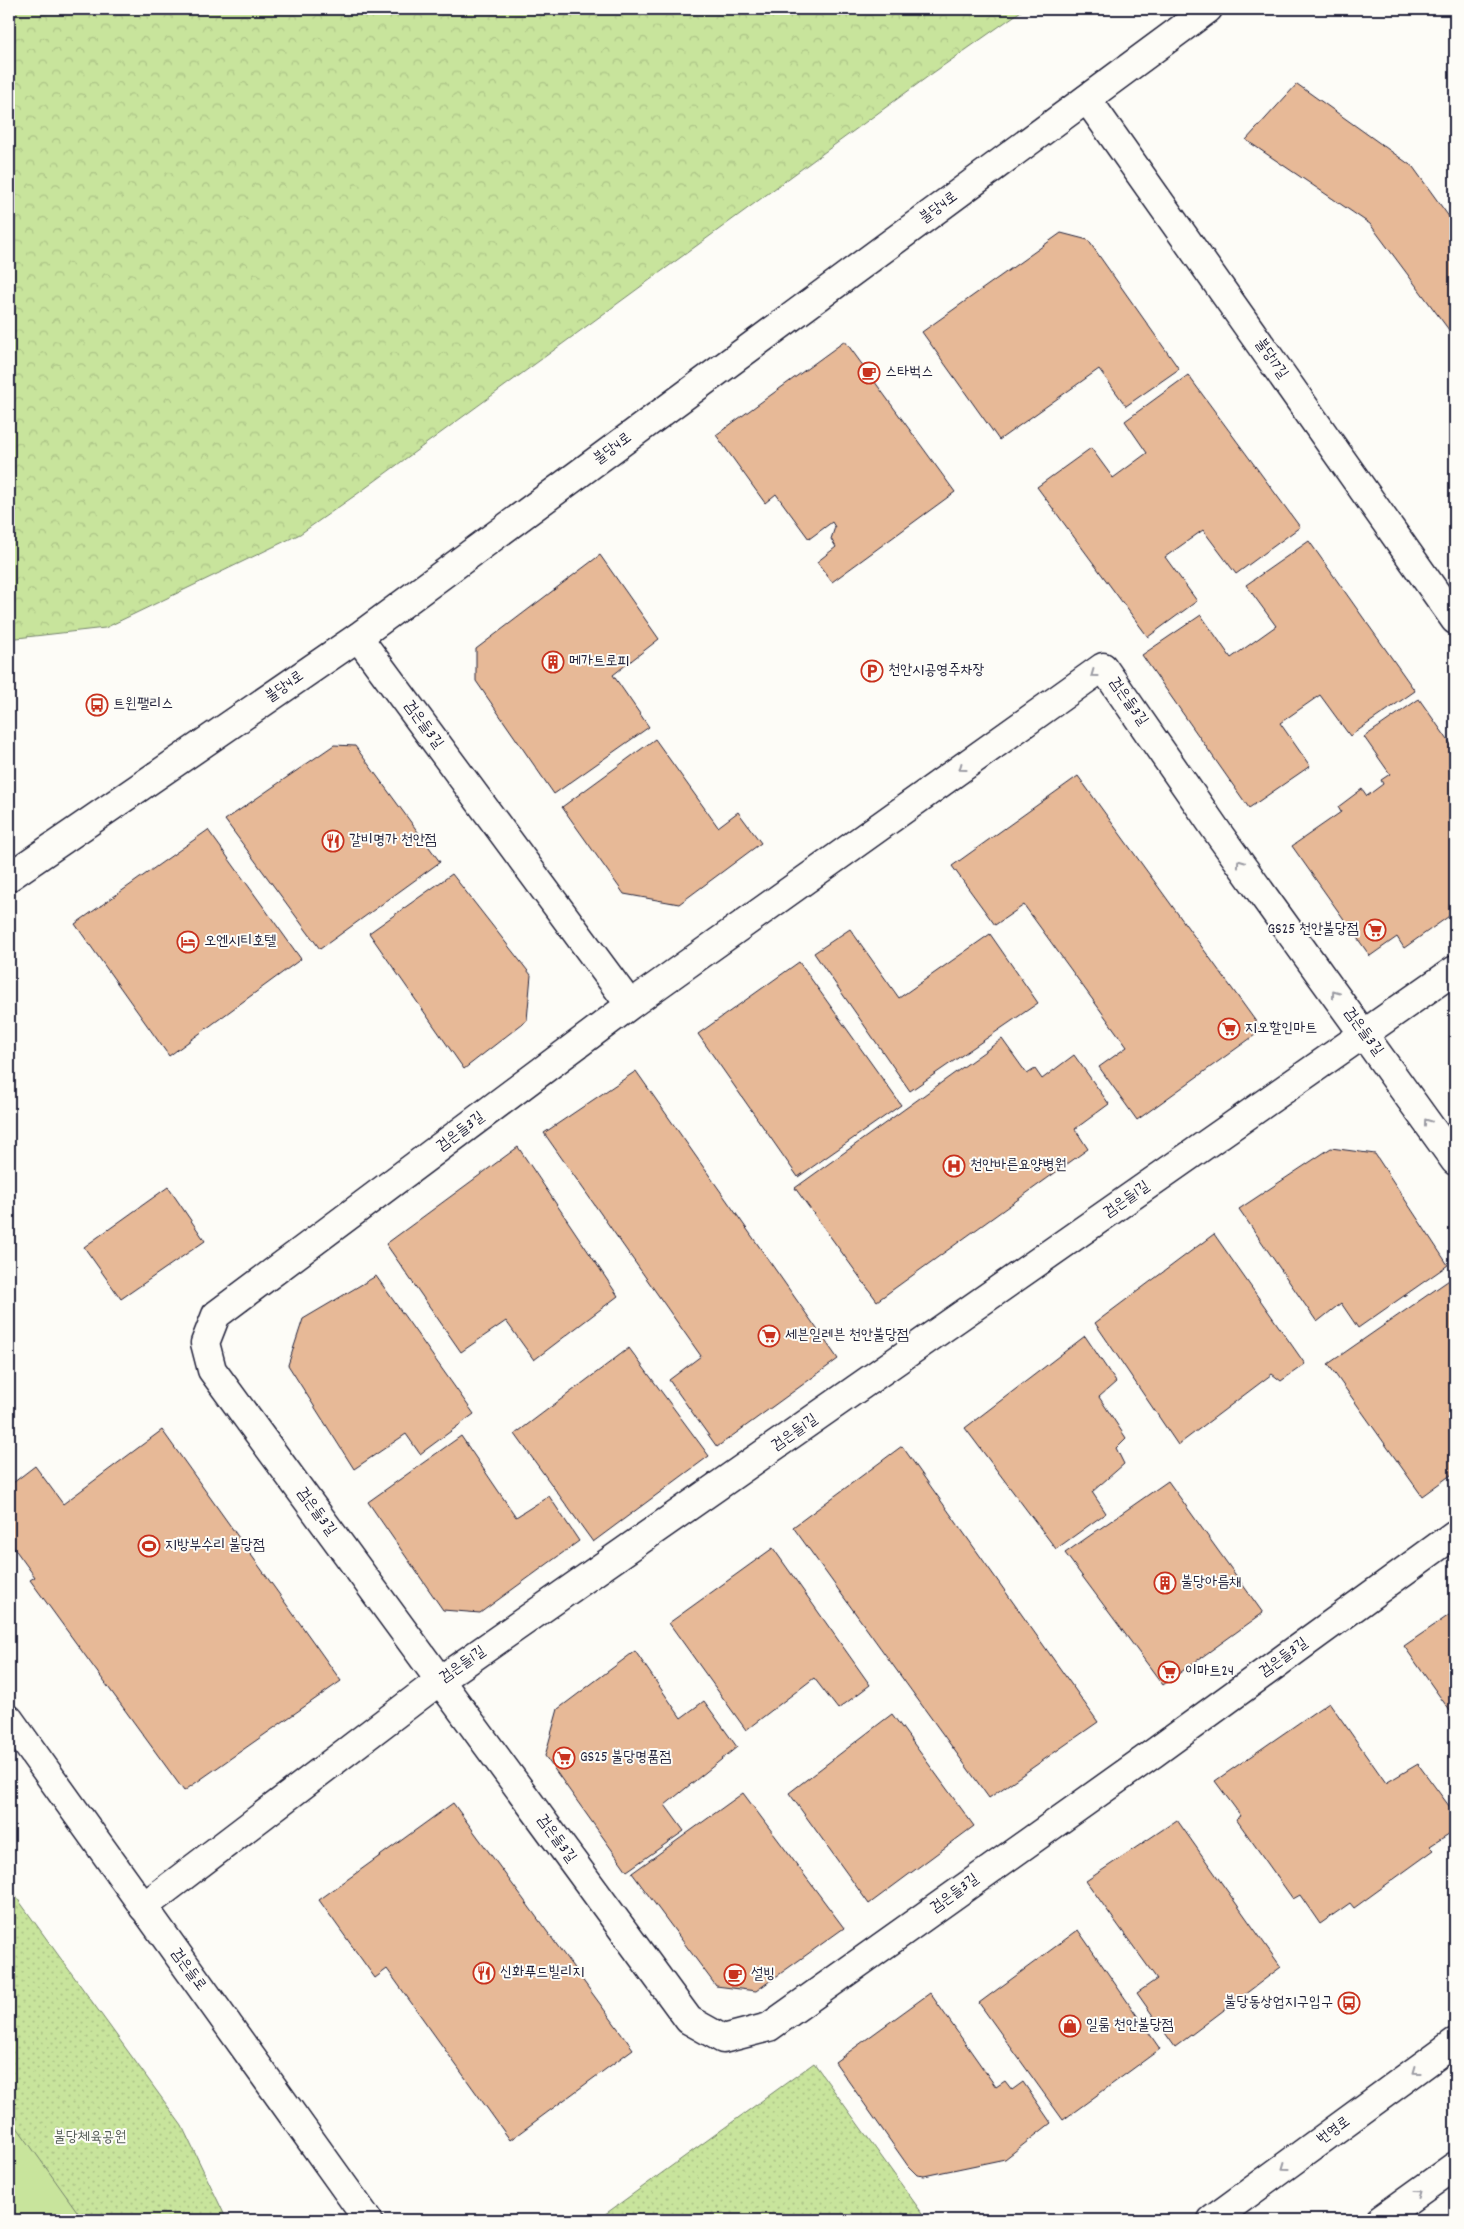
<svg xmlns="http://www.w3.org/2000/svg" width="1464" height="2229" viewBox="0 0 1464 2229" font-family="Dekko,'Poor Story',sans-serif">
	<defs>
		<pattern id="forest-crowns" width="20" height="18" patternUnits="userSpaceOnUse" patternTransform="scale(1.25)"><rect width="20" height="18" fill="#c8e49c"/><path d="M2 6a3 3 0 1 1 6 0M12 15a3 3 0 1 1 6 0" fill="none" stroke="#acc387"/></pattern>
		<pattern id="park-dots" width="8" height="8" patternUnits="userSpaceOnUse" patternTransform="scale(1.25)"><rect width="8" height="8" fill="#c8e49c"/><path d="M2 2h.1M6 6h.1" fill="none" stroke="#acc387" stroke-width="1.8" stroke-linecap="round"/></pattern>
	</defs>
	<rect width="100%" height="100%" fill="#fdfcf7"/>
	<filter id="ink" filterUnits="userSpaceOnUse"><feTurbulence type="fractalNoise" baseFrequency=".02" numOctaves="2"/><feDisplacementMap in="SourceGraphic" scale="10" xChannelSelector="R" yChannelSelector="G"/><feConvolveMatrix kernelMatrix="1 2 1 2 8 2 1 2 1" color-interpolation-filters="sRGB"/></filter>
	<g filter="url(#ink)">
		<path fill="url(#forest-crowns)" stroke="#75836c" d="M9,9H1024L930,75L360,492L300,534L105,628L17,638L9,637Z"/>
		<path fill="url(#park-dots)" stroke="#75836c" d="M9,1887L182,2126L227,2220H9Z
			M814,2063L927,2220H597Z"/>
		<path fill="#c8e49c" stroke="#75836c" d="M9,2116L79,2214L80,2220H9Z"/>
		<path fill="#e7b997" stroke="#22223b" d="M1297,84L1413,167L1455,225V338L1370,224L1246,140Z
			M1061,233L1088,240L1179,369L1126,406L1099,369L999,440L922,332Z
			M845,341L955,492L832,582L817,562L836,547L831,539L835,527L832,522L809,539L776,494L765,503L716,435Z
			M1188,375L1300,527L1236,574L1203,530L1165,557L1197,601L1148,637L1037,487L1091,448L1113,478L1147,453L1125,421Z
			M1309,541L1415,691L1350,736L1320,695L1280,723L1310,766L1249,808L1142,655L1201,615L1231,658L1276,626L1246,585Z
			M600,555L659,639L613,675L649,727L554,794L476,681V649Z
			M1419,699L1455,750V912L1404,948L1397,937L1370,956L1292,846L1341,812L1338,807L1362,789L1367,796L1383,784L1381,780L1390,774L1364,737Z
			M655,739L718,827L738,812L761,843L679,904L624,894L562,807Z
			M334,745L355,746L440,862L320,949L225,820Z
			M1078,776L1262,1030L1137,1120L1099,1067L1127,1047L1024,905L995,925L952,866Z
			M208,830L301,959L169,1056L75,924Z
			M452,874L531,975L527,1020L464,1069L369,933Z
			M850,929L899,998L990,934L1038,1003L910,1091L814,953Z
			M799,962L901,1105L798,1177L698,1034Z
			M1002,1039L1027,1074L1035,1069L1042,1079L1074,1055L1109,1104L1075,1129L1088,1149L877,1301L795,1188Z
			M636,1071L838,1359L717,1447L669,1380L701,1356L544,1133Z
			M518,1147L618,1296L534,1360L506,1321L461,1352L386,1244Z
			M1331,1148L1375,1154L1448,1265L1358,1328L1341,1303L1317,1322L1239,1209Z
			M168,1187L205,1241L121,1299L84,1247Z
			M1214,1234L1305,1364L1281,1381L1272,1374L1178,1445L1095,1323Z
			M376,1276L474,1414L420,1454L406,1434L354,1469L288,1365L303,1319Z
			M1455,1276V1472L1422,1496L1328,1364Z
			M1085,1336L1116,1382L1099,1397L1126,1438L1116,1448L1124,1464L1092,1492L1106,1513L1056,1549L965,1428Z
			M629,1348L709,1456L593,1542L515,1434Z
			M162,1430L341,1681L184,1791L30,1580L35,1577L9,1541V1486L35,1466L63,1504Z
			M461,1436L516,1517L549,1496L579,1541L480,1613L443,1610L368,1502Z
			M902,1446L1098,1722L989,1798L793,1527Z
			M1168,1481L1263,1613L1163,1685L1065,1553Z
			M773,1548L870,1685L838,1709L814,1678L746,1730L669,1623Z
			M1455,1611V1718L1404,1646Z
			M635,1651L681,1718L704,1701L737,1747L665,1805L684,1831L627,1871L545,1756L558,1709Z
			M1329,1702L1386,1783L1418,1764L1455,1814V1830L1430,1846L1434,1850L1354,1908L1350,1903L1320,1924L1300,1895L1293,1899L1236,1819L1241,1816L1215,1781Z
			M892,1714L974,1826L869,1904L789,1793Z
			M743,1793L844,1928L756,1991L716,1986L632,1873Z
			M453,1803L633,2049L510,2140L387,1969L375,1978L319,1900Z
			M1177,1820L1281,1967L1175,2047L1137,1993L1157,1979L1086,1881Z
			M1078,1930L1160,2049L1063,2120L979,2003Z
			M930,1993L996,2087L1005,2081L1012,2090L1023,2082L1051,2123L1005,2159L924,2176L917,2175L908,2166L835,2062Z"/>
		<g fill="none" stroke-linecap="round" stroke-linejoin="round">
			<g stroke="#22223b" stroke-width="31">
				<path id="minor" d="M1087,99L1455,620
					M358,637L630,1005
					M1455,1161L1221,837L1103,667L630,1005L216,1315L205,1343L212,1370L689,2020L723,2039L769,2027L1154,1753L1455,1534
					M143,1907L439,1681L1455,970"/>
			</g>
			<g stroke="#22223b" stroke-width="31">
				<path id="tertiary" d="M9,877L358,637L1208,9
					M9,1719L368,2220"/>
			</g>
			<g stroke="#22223b" stroke-width="31">
				<path id="secondary" d="M1212,2220L1455,2042
					M1380,2220L1455,2166"/>
			</g>
			<use href="#minor" stroke="#fdfcf7" stroke-width="28"/>
			<use href="#tertiary" stroke="#fdfcf7" stroke-width="28"/>
			<use href="#secondary" stroke="#fdfcf7" stroke-width="28"/>
		</g>
		<defs><path id="oneway-chevron" d="M-2-3.5L2.5 0L-2 3.5" fill="none" stroke-width="1.6" stroke-linecap="round" stroke-linejoin="round" transform="scale(1.25)"/></defs>
		<g stroke="#9a9aa2">
			<use href="#oneway-chevron" transform="translate(1094 674) rotate(144)"/>
			<use href="#oneway-chevron" transform="translate(962 768) rotate(144)"/>
			<use href="#oneway-chevron" transform="translate(1240 863) rotate(-126)"/>
			<use href="#oneway-chevron" transform="translate(1335 994) rotate(-126)"/>
			<use href="#oneway-chevron" transform="translate(1427 1122) rotate(-126)"/>
			<use href="#oneway-chevron" transform="translate(1416 2071) rotate(144)"/>
			<use href="#oneway-chevron" transform="translate(1285 2167) rotate(144)"/>
			<use href="#oneway-chevron" transform="translate(1418 2193) rotate(-36)"/>
		</g>
	</g>
	<defs>
		<g id="cafe-ring" transform="scale(1.125)"><circle r="9.5" fill="#fdfcf7" stroke="#c8321e" stroke-width="1.5"/><path d="M-5.5-4.5H6V0H3Q3 3.5 0 3.5H-2.5Q-5.5 3.5-5.5 0ZM3-3.2v2h1.7v-2ZM-6 4.5H4V6H-6Z" fill="#c8321e"/></g>
		<g id="building-ring" transform="scale(1.125)"><circle r="9.5" fill="#fdfcf7" stroke="#c8321e" stroke-width="1.5"/><path d="M-4-6H4V6H1V3H-1V6H-4ZM-2.5-4.3h1.7v1.8h-1.7ZM.8-4.3h1.7v1.8H.8ZM-2.5-1h1.7V.8h-1.7ZM.8-1h1.7V.8H.8Z" fill="#c8321e"/></g>
		<g id="parking-ring" transform="scale(1.125)"><circle r="9.5" fill="#fdfcf7" stroke="#c8321e" stroke-width="1.5"/><path d="M-3.5-5.5H1a3.5 3.5 0 0 1 0 7H-1V5.5H-3.5ZM-1-3.4V-.6H.8a1.4 1.4 0 0 0 0-2.8Z" fill="#c8321e"/></g>
		<g id="bus-ring" transform="scale(1.125)"><circle r="9.5" fill="#fdfcf7" stroke="#c8321e" stroke-width="1.5"/><path d="M-5-6H5V4H4V6H2V4H-2V6H-4V4H-5ZM-3.5-4V0h7V-4ZM-3.5 1.2v1.5H-2V1.2ZM2 1.2v1.5H3.5V1.2Z" fill="#c8321e"/></g>
		<g id="restaurant-ring" transform="scale(1.125)"><circle r="9.5" fill="#fdfcf7" stroke="#c8321e" stroke-width="1.5"/><path d="M-5-6h1v4h1v-4h1v4h1v-4h1v5L-1.5 .5V6h-2V.5L-5-1ZM5-6V6H3V1.5H1.5Q1.5-4 5-6Z" fill="#c8321e"/></g>
		<g id="supermarket-ring" transform="scale(1.125)"><circle r="9.5" fill="#fdfcf7" stroke="#c8321e" stroke-width="1.5"/><path d="M-6-5.5h2.5l.6 2H6L4.5 2H-2.5L-4.4-4H-6ZM-1.5 3.2a1.3 1.3 0 1 0 .1 0ZM3 3.2a1.3 1.3 0 1 0 .1 0Z" fill="#c8321e"/></g>
		<g id="hotel-ring" transform="scale(1.125)"><circle r="9.5" fill="#fdfcf7" stroke="#c8321e" stroke-width="1.5"/><path d="M-6-4.5h1.5V1H6V5H4.5V3h-9V5H-6ZM-4 0a1.8 1.8 0 1 1 3.6 0ZM.5 0V-2.5h3Q6-2.5 6 0Z" fill="#c8321e"/></g>
		<g id="hospital-ring" transform="scale(1.125)"><circle r="9.5" fill="#fdfcf7" stroke="#c8321e" stroke-width="1.5"/><path d="M-5-5h3v3.5h4V-5h3V5h-3V1.5h-4V5h-3Z" fill="#c8321e"/></g>
		<g id="stadium-ring" transform="scale(1.125)"><circle r="9.5" fill="#fdfcf7" stroke="#c8321e" stroke-width="1.5"/><path d="M0-5a6.5 5 0 1 0 0 10a6.5 5 0 1 0 0-10ZM-3.5-1.8h7v3.6h-7Z" fill="#c8321e"/></g>
		<g id="shop-ring" transform="scale(1.125)"><circle r="9.5" fill="#fdfcf7" stroke="#c8321e" stroke-width="1.5"/><path d="M-5-2.5h2.3a2.7 3.5 0 0 1 5.4 0H5L5.5 6h-11ZM-1.5-2.5h3a1.5 2.3 0 0 0-3 0Z" fill="#c8321e"/></g>
	</defs>
	<g fill-rule="evenodd">
		<use href="#cafe-ring" x="869" y="373"/>
		<use href="#building-ring" x="553" y="662"/>
		<use href="#parking-ring" x="872" y="671"/>
		<use href="#bus-ring" x="97" y="705"/>
		<use href="#restaurant-ring" x="333" y="841"/>
		<use href="#supermarket-ring" x="1375" y="930"/>
		<use href="#hotel-ring" x="188" y="942"/>
		<use href="#supermarket-ring" x="1229" y="1029"/>
		<use href="#hospital-ring" x="954" y="1166"/>
		<use href="#supermarket-ring" x="769" y="1336"/>
		<use href="#stadium-ring" x="149" y="1546"/>
		<use href="#building-ring" x="1165" y="1583"/>
		<use href="#supermarket-ring" x="1169" y="1672"/>
		<use href="#supermarket-ring" x="564" y="1758"/>
		<use href="#restaurant-ring" x="484" y="1973"/>
		<use href="#cafe-ring" x="735" y="1975"/>
		<use href="#bus-ring" x="1349" y="2003"/>
		<use href="#shop-ring" x="1070" y="2026"/>
	</g>
	<g text-anchor="middle" dominant-baseline="central" stroke-width="4" stroke-linejoin="round" paint-order="stroke">
		<g font-size="15" fill="#22223b" stroke="#fdfcf7">
			<text transform="translate(939 208) rotate(-36)">불당4로</text>
			<text transform="translate(1271 359) rotate(55)">불당17길</text>
			<text transform="translate(613 449) rotate(-36)">불당4로</text>
			<text transform="translate(285 687) rotate(-35)">불당4로</text>
			<text transform="translate(1128 702) rotate(55)">검은들3길</text>
			<text transform="translate(423 725) rotate(54)">검은들3길</text>
			<text transform="translate(1363 1032) rotate(54)">검은들3길</text>
			<text transform="translate(461 1132) rotate(-37)">검은들3길</text>
			<text transform="translate(1127 1200) rotate(-35)">검은들1길</text>
			<text transform="translate(795 1433) rotate(-35)">검은들1길</text>
			<text transform="translate(316 1512) rotate(54)">검은들3길</text>
			<text transform="translate(1284 1658) rotate(-36)">검은들3길</text>
			<text transform="translate(463 1665) rotate(-35)">검은들1길</text>
			<text transform="translate(556 1839) rotate(54)">검은들3길</text>
			<text transform="translate(955 1894) rotate(-36)">검은들3길</text>
			<text transform="translate(188 1970) rotate(54)">검은들로</text>
			<text transform="translate(1334 2131) rotate(-36)">번영로</text>
		</g>
		<g font-size="15" fill="#22223b" stroke="#fdfcf7" text-anchor="start">
			<text x="885" y="373">스타벅스</text>
			<text x="569" y="662">메가트로피</text>
			<text x="888" y="671">천안시공영주차장</text>
			<text x="113" y="705">트윈팰리스</text>
			<text x="349" y="841">갈비명가 천안점</text>
			<text x="1359" y="930" text-anchor="end">GS25 천안불당점</text>
			<text x="204" y="942">오엔시티호텔</text>
			<text x="1245" y="1029">지오할인마트</text>
			<text x="970" y="1166">천안바른요양병원</text>
			<text x="785" y="1336">세븐일레븐 천안불당점</text>
			<text x="165" y="1546">지방부수리 불당점</text>
			<text x="1181" y="1583">불당아름채</text>
			<text x="1185" y="1672">이마트24</text>
			<text x="580" y="1758">GS25 불당명품점</text>
			<text x="500" y="1973">신화푸드빌리지</text>
			<text x="751" y="1975">설빙</text>
			<text x="1333" y="2003" text-anchor="end">불당동상업지구입구</text>
			<text x="1086" y="2026">일룸 천안불당점</text>
		</g>
		<g font-size="15" fill="#545c58" stroke="#fdfcf7">
			<text x="90" y="2138">불당체육공원</text>
		</g>
	</g>
	<rect width="1464" height="2229" fill="none" stroke="#fdfcf7" stroke-width="30"/>
	<rect x="15" y="15" width="1434" height="2199" fill="none" stroke="#22223b" stroke-width="2" filter="url(#ink)"/>
</svg>
